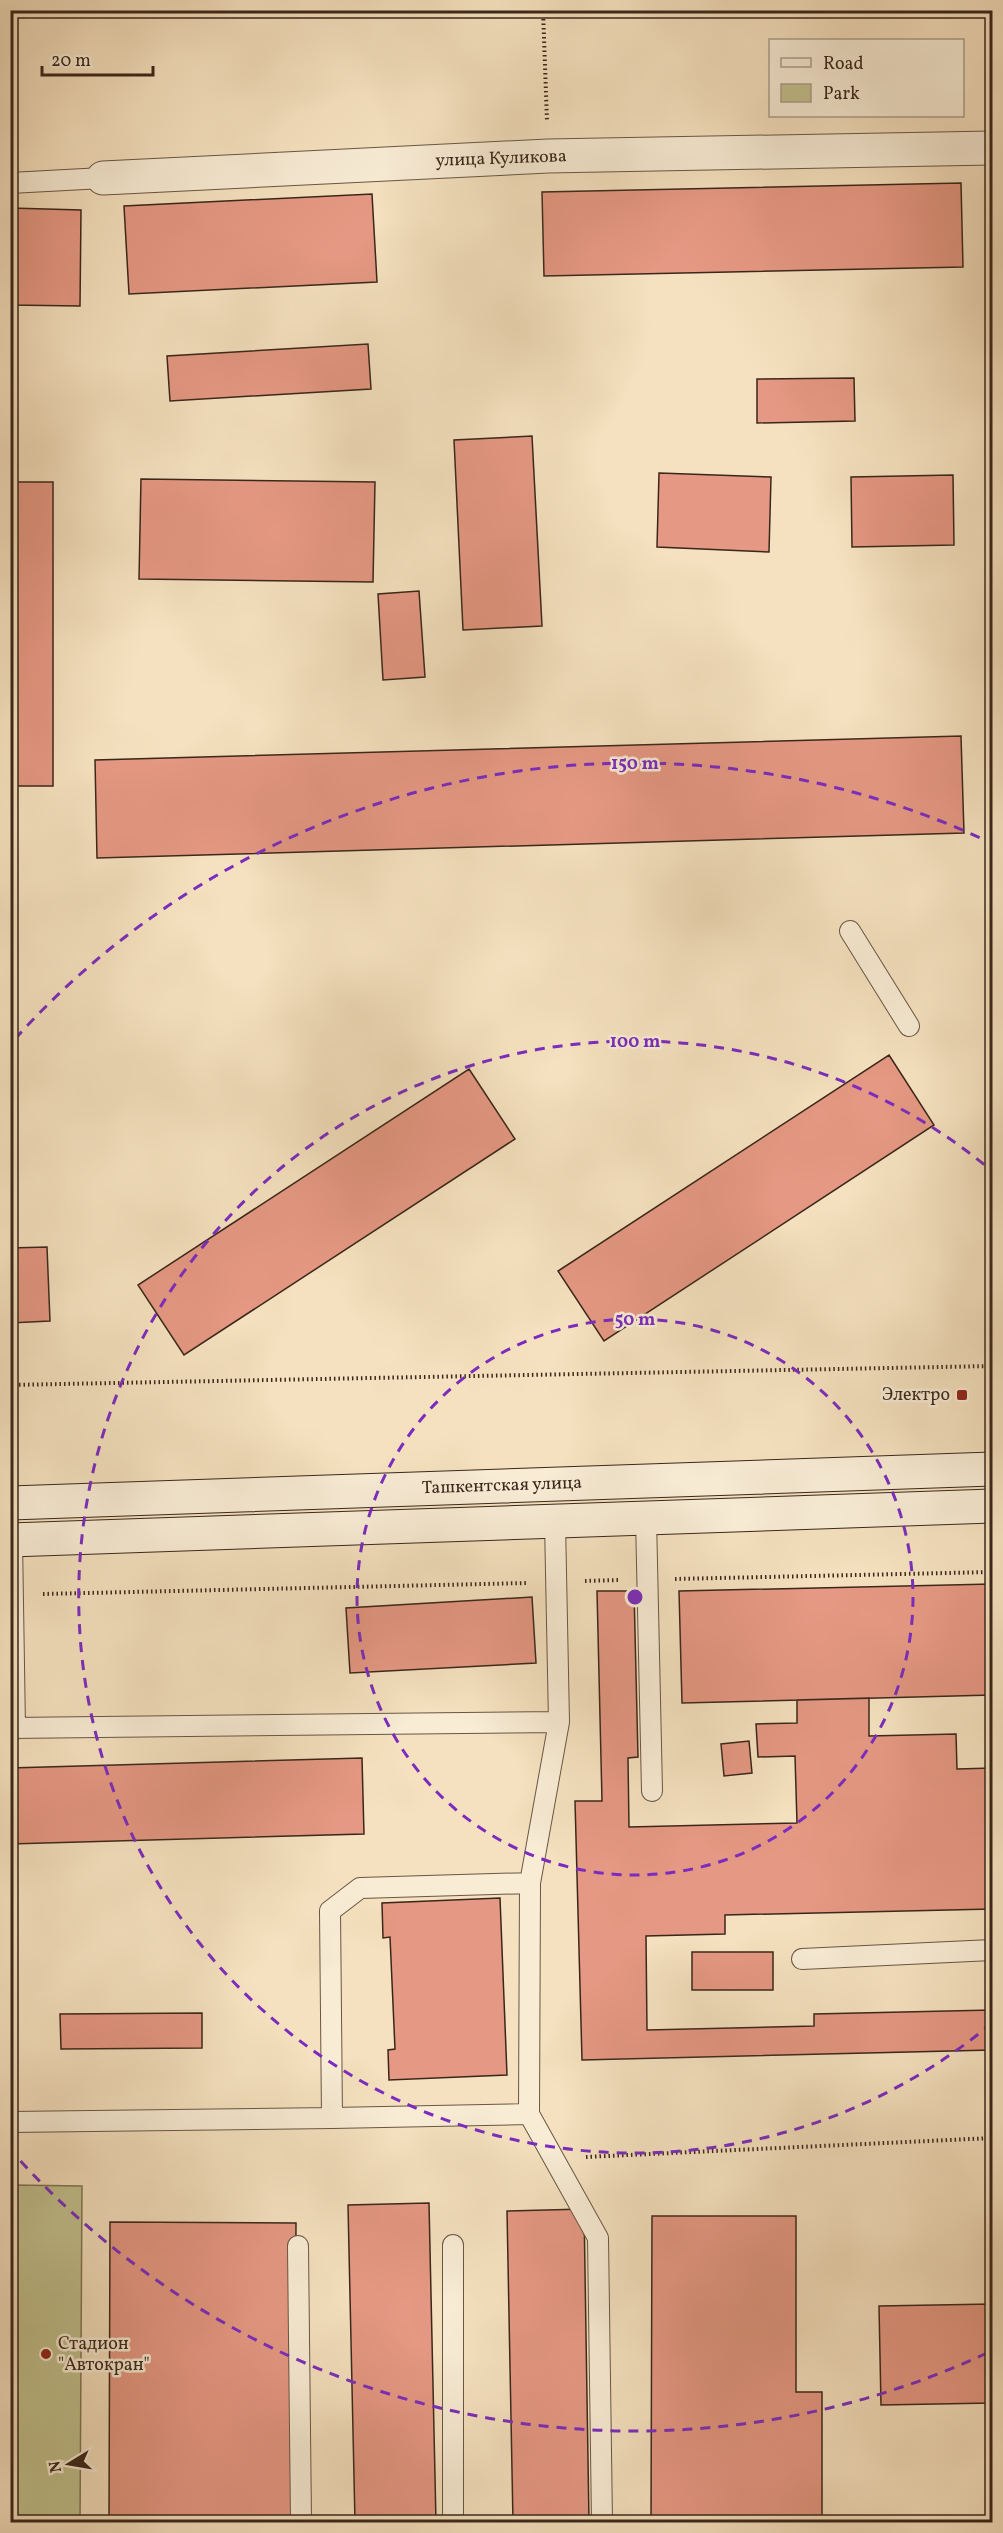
<svg xmlns="http://www.w3.org/2000/svg" width="1003" height="2533" viewBox="0 0 1003 2533" font-family="Vollkorn,serif">
	<rect width="100%" height="100%" fill="#f5e1bf"/>
	<filter id="stains"><feTurbulence type="fractalNoise" baseFrequency=".00333" numOctaves="4"/><feColorMatrix values="0 0 0 0 .2 0 0 0 0 .09 0 0 0 0 .02 0 0 0 .5 -.17"/></filter>
	<radialGradient id="worn" r=".72"><stop offset=".6" stop-color="#630" stop-opacity="0"/><stop offset="1" stop-color="#630" stop-opacity=".3"/></radialGradient>
	<path fill="#c1c18e" stroke="#7e7454" stroke-width="1.5" d="M11,2185L82,2186L80,2522H11Z"/>
	<path fill="#e59883" stroke="#3a271b" stroke-width="1.5" d="M961,183L963,267L544,276L542,192Z
		M372,194L377,282L129,294L124,206Z
		M10,208L81,210L80,306L10,305Z
		M368,344L371,389L170,401L167,356Z
		M854,378L855,421L757,423V379Z
		M532,436L542,626L463,630L454,440Z
		M659,473L771,477L769,552L657,547Z
		M953,475L954,545L852,547L851,477Z
		M141,479L375,482L373,582L139,579Z
		M10,482H53V786H10Z
		M419,591L425,677L383,680L378,594Z
		M961,736L964,833L97,858L95,760Z
		M889,1055L934,1125L604,1341L558,1271Z
		M469,1069L515,1139L184,1355L138,1285Z
		M47,1247L50,1321L10,1323V1248Z
		M992,1584V1695L682,1703L679,1591Z
		M597,1591H634L638,1757L628,1758L629,1827L797,1823L795,1756L758,1757L756,1724L797,1723V1700L869,1698V1736L956,1734L957,1769L992,1768V1909L725,1915V1934L646,1936L647,2030L814,2026V2014L992,2010V2050L582,2060L575,1801H602Z
		M532,1597L536,1663L350,1673L346,1608Z
		M749,1741L752,1773L724,1776L721,1744Z
		M362,1758L364,1834L10,1844V1768Z
		M500,1898L507,2075L389,2080L388,2050L395,2049L390,1937L383,1938L382,1903Z
		M692,1952H773V1990H692Z
		M202,2013V2048L61,2049L60,2014Z
		M429,2203L436,2522H355L348,2205Z
		M584,2209L589,2522H513L507,2211Z
		M652,2216H796V2392H822V2522H651Z
		M110,2222L296,2223L294,2522H109Z
		M992,2304V2403L881,2405L879,2306Z"/>
	<g fill="none" stroke-linecap="round" stroke-linejoin="round">
		<g stroke="#695644" stroke-width="22">
			<path id="lane" d="M10,183L103,178
				M850,931L909,1026
				M646,1518L652,1791
				M12,1540L15,1729
				M559,1722L530,1883L529,2114L598,2238L602,2522
				M10,1728L559,1722L555,1522
				M802,1959L992,1950
				M332,2118L529,2114
				M10,2122L332,2118L330,1911L360,1888L530,1883
				M298,2246L301,2522
				M453,2522V2245"/>
		</g>
		<g stroke="#695644" stroke-width="35">
			<path id="street" d="M103,178L548,156L992,148"/>
		</g>
		<g stroke="#3a271b" stroke-width="35">
			<path id="secondary" d="M10,1503L992,1469
				M10,1540L992,1506"/>
		</g>
		<path stroke="#3a271b" stroke-width="4" stroke-dasharray="1.5 3" stroke-linecap="butt" d="M543,10L547,121
			M10,1385L992,1366
			M675,1579L992,1572
			M585,1581L620,1580
			M43,1594L527,1583
			M586,2157L992,2138"/>
		<use href="#lane" stroke="#f8ecd5" stroke-width="20"/>
		<use href="#street" stroke="#f8ecd5" stroke-width="33"/>
		<use href="#secondary" stroke="#f8ecd5" stroke-width="33"/>
	</g>
	<g fill="none" stroke="#7b2cbf" stroke-width="3" stroke-dasharray="10 8">
		<circle cx="635" cy="1597" r="278"/>
		<path d="M992 2023A556 556 0 1 1 992 1171"/>
		<path d="M987 2353A834 834 0 0 1 15 2155M15 1039A834 834 0 0 1 987 841"/>
	</g>
	<g fill="#8f2418" stroke="#f8ecd5" stroke-width="2">
		<rect x="956" y="1389" width="12" height="12" rx="3"/>
		<circle cx="46" cy="2354" r="6"/>
	</g>
	<g text-anchor="middle" dominant-baseline="central" stroke-width="5" stroke-linejoin="round" paint-order="stroke">
		<g font-size="18" fill="#3a271b" stroke="#f8ecd5">
			<text transform="translate(501 159) rotate(-2)">улица Куликова</text>
			<text transform="translate(502 1486) rotate(-2)">Ташкентская улица</text>
		</g>
		<g font-size="18" fill="#3a271b" stroke="#f8ecd5" text-anchor="end">
			<text x="950" y="1395">Электро</text>
			<text x="58" y="2344" text-anchor="start">Стадион<tspan x="58" dy="21">"Автокран"</tspan></text>
		</g>
	</g>
	<circle cx="635" cy="1597" r="9" fill="#7b2cbf" stroke="#f8ecd5" stroke-width="3"/>
	<g font-size="18" text-anchor="middle" font-weight="bold" fill="#7b2cbf" stroke="#f8ecd5" stroke-width="5" stroke-linejoin="round" paint-order="stroke">
		<text x="635" y="769">150 m</text>
		<text x="635" y="1047">100 m</text>
		<text x="635" y="1325">50 m</text>
	</g>
	<rect width="1003" height="2533" fill="none" stroke="#f5e1bf" stroke-width="36"/>
	<rect x="12" y="12" width="979" height="2509" fill="none" stroke="#3a271b" stroke-width="3"/>
	<rect x="18" y="18" width="967" height="2497" fill="none" stroke="#3a271b" stroke-width="1.5"/>
	<rect x="769" y="39" width="195" height="78" fill="#f8ecd5" stroke="#ac9d8b" stroke-width="1.5"/>
	<rect x="781" y="58" width="30" height="9" fill="#f8ecd5" stroke="#ac9d8b" stroke-width="1.5"/>
	<text x="823" y="69" font-size="18" fill="#3a271b">Road</text>
	<rect x="781" y="84" width="30" height="18" fill="#c1c18e" stroke="#ac9d8b" stroke-width="1.5"/>
	<text x="823" y="99" font-size="18" fill="#3a271b">Park</text>
	<g transform="translate(69 2464) rotate(259)" stroke="#f8ecd5" stroke-width="4.5" paint-order="stroke">
	<path d="M0-4.5L10 22L0 15L-10 22Z" fill="#3a271b"/>
	<text y="-9" font-size="16" font-weight="bold" text-anchor="middle" fill="#3a271b">N</text>
	</g>
	<path d="M42 66v9h111v-9" fill="none" stroke="#3a271b" stroke-width="3"/>
	<text x="51" y="66" font-size="18" fill="#3a271b" stroke="#f8ecd5" stroke-width="4.5" paint-order="stroke">20 m</text>
	<rect width="100%" height="100%" filter="url(#stains)"/>
	<rect width="100%" height="100%" fill="url(#worn)"/>
</svg>
